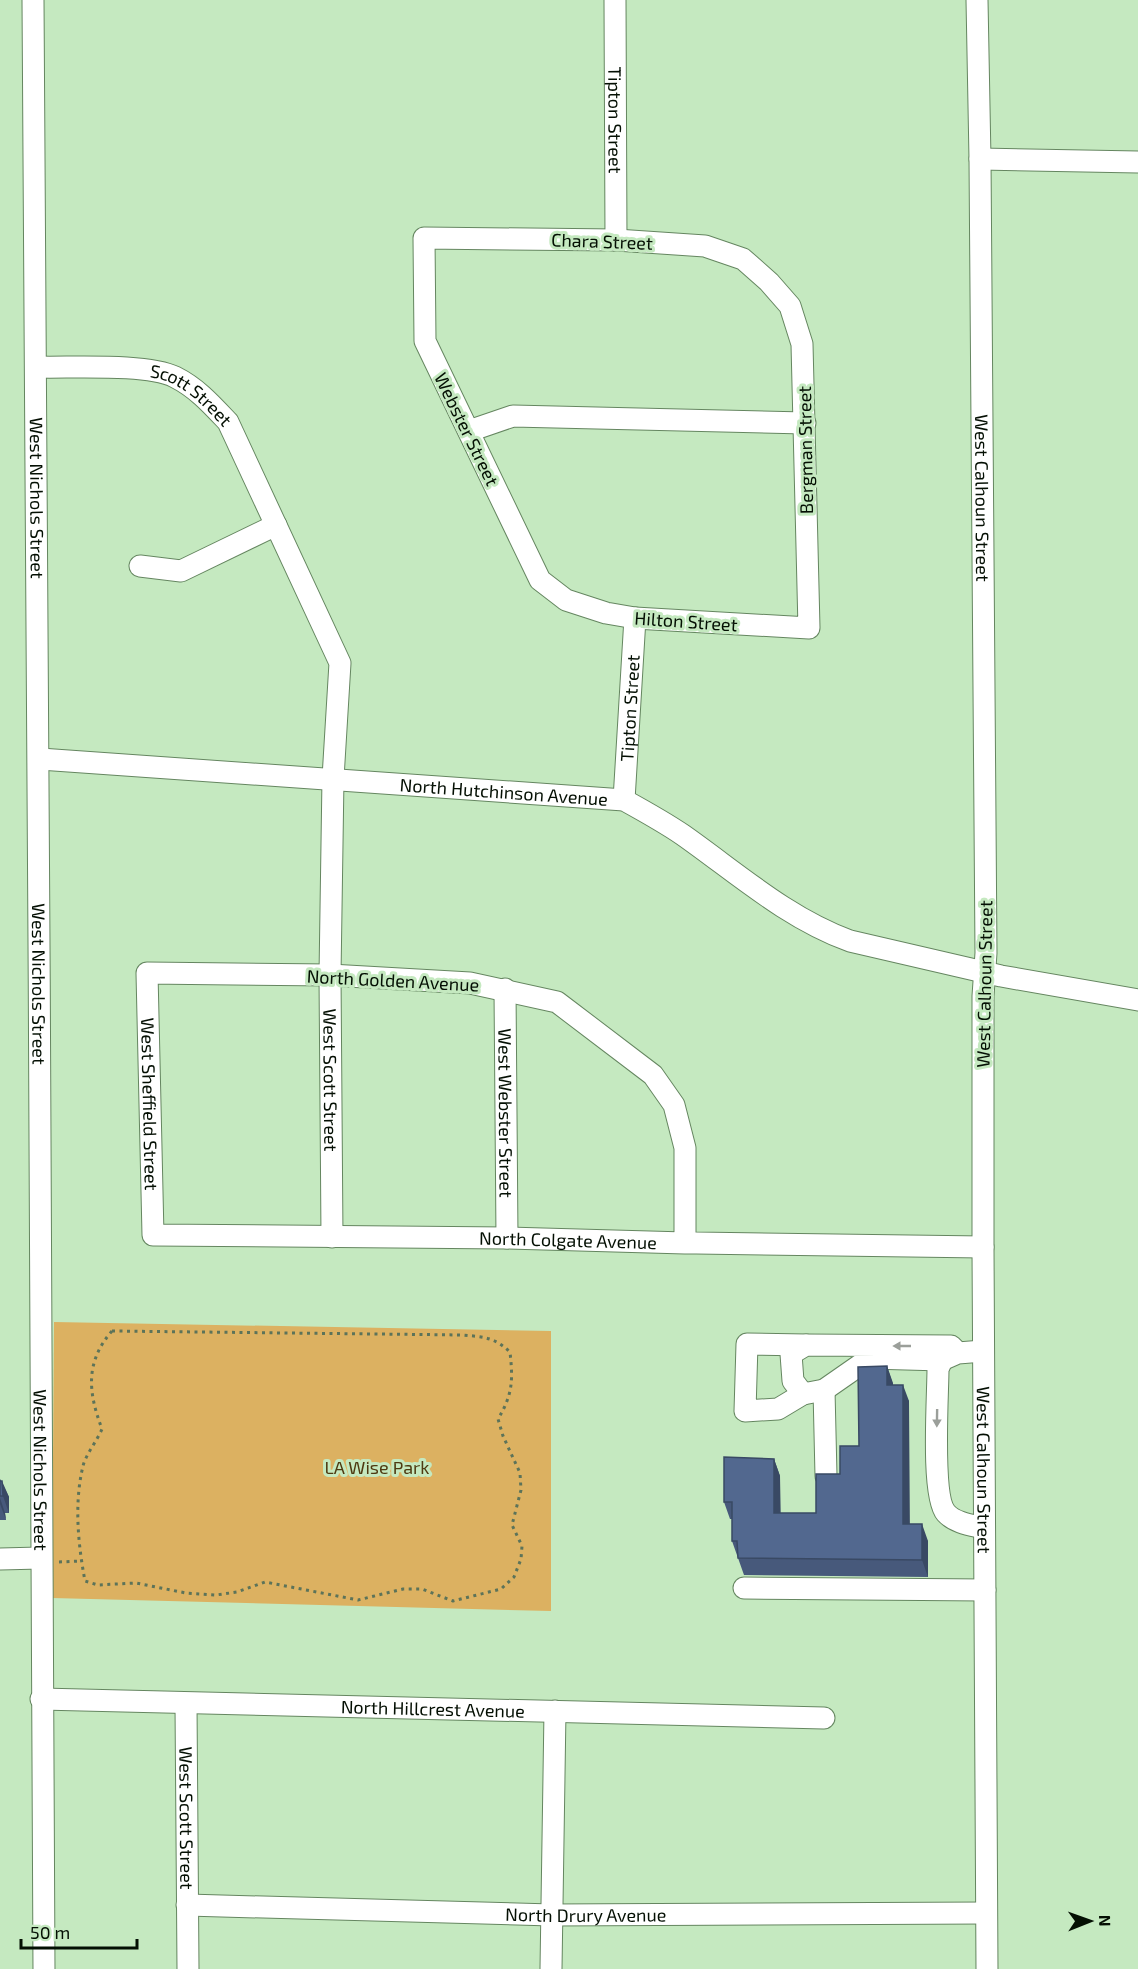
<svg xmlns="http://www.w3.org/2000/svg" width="1138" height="1969" viewBox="0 0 1138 1969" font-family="'Exo 2',sans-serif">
	<rect width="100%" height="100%" fill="#c5e9c0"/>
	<path fill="#dcb161" d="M54,1322L551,1331V1611L52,1598Z"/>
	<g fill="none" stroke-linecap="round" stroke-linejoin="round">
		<g stroke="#658660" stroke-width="23">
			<g id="minor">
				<path id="s1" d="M33,0C41,656 38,1313 44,1969"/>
				<path id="s2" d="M615,0L616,240"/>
				<path id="s3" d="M977,0L980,159L986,953L983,996V1247L987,1969"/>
				<path d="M980,159L1138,162"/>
				<path d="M424,238L616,240L705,246L743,259L769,282L790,306L802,344L809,628L635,618L606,613L566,600L540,580L425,341Z"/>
				<path id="s4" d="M37,367C71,368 147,363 175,377C197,388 212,405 228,422L340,663L333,778L330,975L332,1237"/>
				<path d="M469,431L513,416L805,423"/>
				<path d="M140,566L181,571L276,525"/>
				<path id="s5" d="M40,759L624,800C644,811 664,822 683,835C737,873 787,918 850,941L1001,976L1138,1000"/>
				<path id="s6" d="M624,800L635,618"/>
				<path id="s7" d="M505,989L507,1238"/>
				<path id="s8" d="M685,1243V1148L674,1105L653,1075L557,1002L470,983L330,975L147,973L153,1235L507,1238L685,1243H696L983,1247"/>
				<path d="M958,1353L951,1346L806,1345L791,1354L793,1381L803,1394L824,1390L870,1358L942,1360L958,1353L983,1351"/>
				<path d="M942,1360L938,1369C938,1395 931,1496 946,1513C955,1523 971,1525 984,1528"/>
				<path d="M824,1390L826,1476"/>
				<path d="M803,1394L778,1409L745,1411L747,1344L806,1345"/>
				<path d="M0,1559L40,1558"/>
				<path d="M744,1588L985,1590"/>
				<path id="s9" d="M41,1699L824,1718"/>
				<path id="s10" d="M186,1704L188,1969"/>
				<path id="s11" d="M187,1905L552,1915L986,1913"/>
				<path d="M551,1969L555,1711"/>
			</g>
		</g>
		<path stroke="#5c7359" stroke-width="3" stroke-dasharray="3 4.5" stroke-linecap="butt" d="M112,1331L463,1335C484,1337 494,1337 510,1352C513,1380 513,1394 498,1419L503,1436L520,1473L521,1490L512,1525L522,1546L521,1559L514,1577L501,1589L453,1601L422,1589H403L358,1600L265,1582L237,1592L216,1595L186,1593L136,1583L98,1585L85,1581C78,1544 74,1503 83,1466C86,1454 97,1441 102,1429C88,1392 85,1362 112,1331Z
			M59,1562L81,1561"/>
		<use href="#minor" stroke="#fff" stroke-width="21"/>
	</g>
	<path fill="#47597b" d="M887,1366L893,1385L909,1401V1524L928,1541V1577L744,1575L732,1541V1519H730L724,1502L774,1459L780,1476V1513H816L840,1474L859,1446Z
		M0,1479L9,1497V1513H5L6,1520H0Z"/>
	<path fill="#394964" d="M887,1366L893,1383V1402L887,1385Z
		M903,1385L909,1401L910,1541L903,1524Z
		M774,1459L780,1476L781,1530L774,1513Z
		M0,1479L2,1486V1481L9,1497V1513L3,1496L0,1485Z
		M0,1498L5,1513L6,1520L0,1504Z
		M922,1524L928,1541V1577L922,1560Z"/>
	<path fill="#52688f" stroke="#394964" stroke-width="1.5" d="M887,1366V1385H903V1524H922V1560L738,1558L737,1541H732V1502H724V1457L774,1459V1513H816V1474H840V1446H859L858,1367Z
		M0,1481H2L3,1496H0Z"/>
	<defs><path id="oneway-solid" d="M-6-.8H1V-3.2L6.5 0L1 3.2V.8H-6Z" transform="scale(1.5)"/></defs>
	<g fill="#9b9f9a">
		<use href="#oneway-solid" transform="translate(902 1346) rotate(-180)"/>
		<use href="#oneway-solid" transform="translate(937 1418) rotate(91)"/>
	</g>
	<g text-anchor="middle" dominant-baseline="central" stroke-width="6" stroke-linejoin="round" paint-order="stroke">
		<g font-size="18" fill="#040f03" stroke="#c5e9c0">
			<text stroke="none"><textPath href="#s2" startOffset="120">Tipton Street</textPath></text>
			<text transform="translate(602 241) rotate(2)">Chara Street</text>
			<text stroke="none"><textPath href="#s4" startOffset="162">Scott Street</textPath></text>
			<text transform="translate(467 429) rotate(64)">Webster Street</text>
			<text transform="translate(805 450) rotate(-91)">Bergman Street</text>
			<text stroke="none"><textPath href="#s1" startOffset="498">West Nichols Street</textPath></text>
			<text stroke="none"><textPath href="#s3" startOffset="498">West Calhoun Street</textPath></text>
			<text transform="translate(686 621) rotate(4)">Hilton Street</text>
			<text stroke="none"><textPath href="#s6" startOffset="92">Tipton Street</textPath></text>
			<text stroke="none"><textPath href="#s5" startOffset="465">North Hutchinson Avenue</textPath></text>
			<text transform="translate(393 980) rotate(3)">North Golden Avenue</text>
			<text stroke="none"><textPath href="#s1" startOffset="984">West Nichols Street</textPath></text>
			<text transform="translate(984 984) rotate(-89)">West Calhoun Street</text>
			<text stroke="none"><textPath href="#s4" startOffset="892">West Scott Street</textPath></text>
			<text stroke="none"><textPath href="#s8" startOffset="840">West Sheffield Street</textPath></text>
			<text stroke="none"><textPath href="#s7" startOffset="124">West Webster Street</textPath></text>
			<text stroke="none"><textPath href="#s8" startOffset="1386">North Colgate Avenue</textPath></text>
			<text stroke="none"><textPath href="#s1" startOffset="1470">West Nichols Street</textPath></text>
			<text stroke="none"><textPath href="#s3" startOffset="1470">West Calhoun Street</textPath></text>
			<text stroke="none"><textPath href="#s9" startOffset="392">North Hillcrest Avenue</textPath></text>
			<text stroke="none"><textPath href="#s10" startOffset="114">West Scott Street</textPath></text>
			<text stroke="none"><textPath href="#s11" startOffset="399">North Drury Avenue</textPath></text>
		</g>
		<g font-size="18" fill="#4e3a11" stroke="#c5e9c0">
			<text x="377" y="1467">LA Wise Park</text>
		</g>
	</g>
	<g transform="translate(1090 1921) rotate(89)" stroke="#c5e9c0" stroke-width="4.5" paint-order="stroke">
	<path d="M0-4.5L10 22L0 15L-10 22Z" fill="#040f03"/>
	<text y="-9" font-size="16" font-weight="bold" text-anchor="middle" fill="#040f03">N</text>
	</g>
	<path d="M21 1939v9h116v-9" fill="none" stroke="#040f03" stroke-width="3"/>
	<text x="30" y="1939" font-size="18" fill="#040f03" stroke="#c5e9c0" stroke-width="4.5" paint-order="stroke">50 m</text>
</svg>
